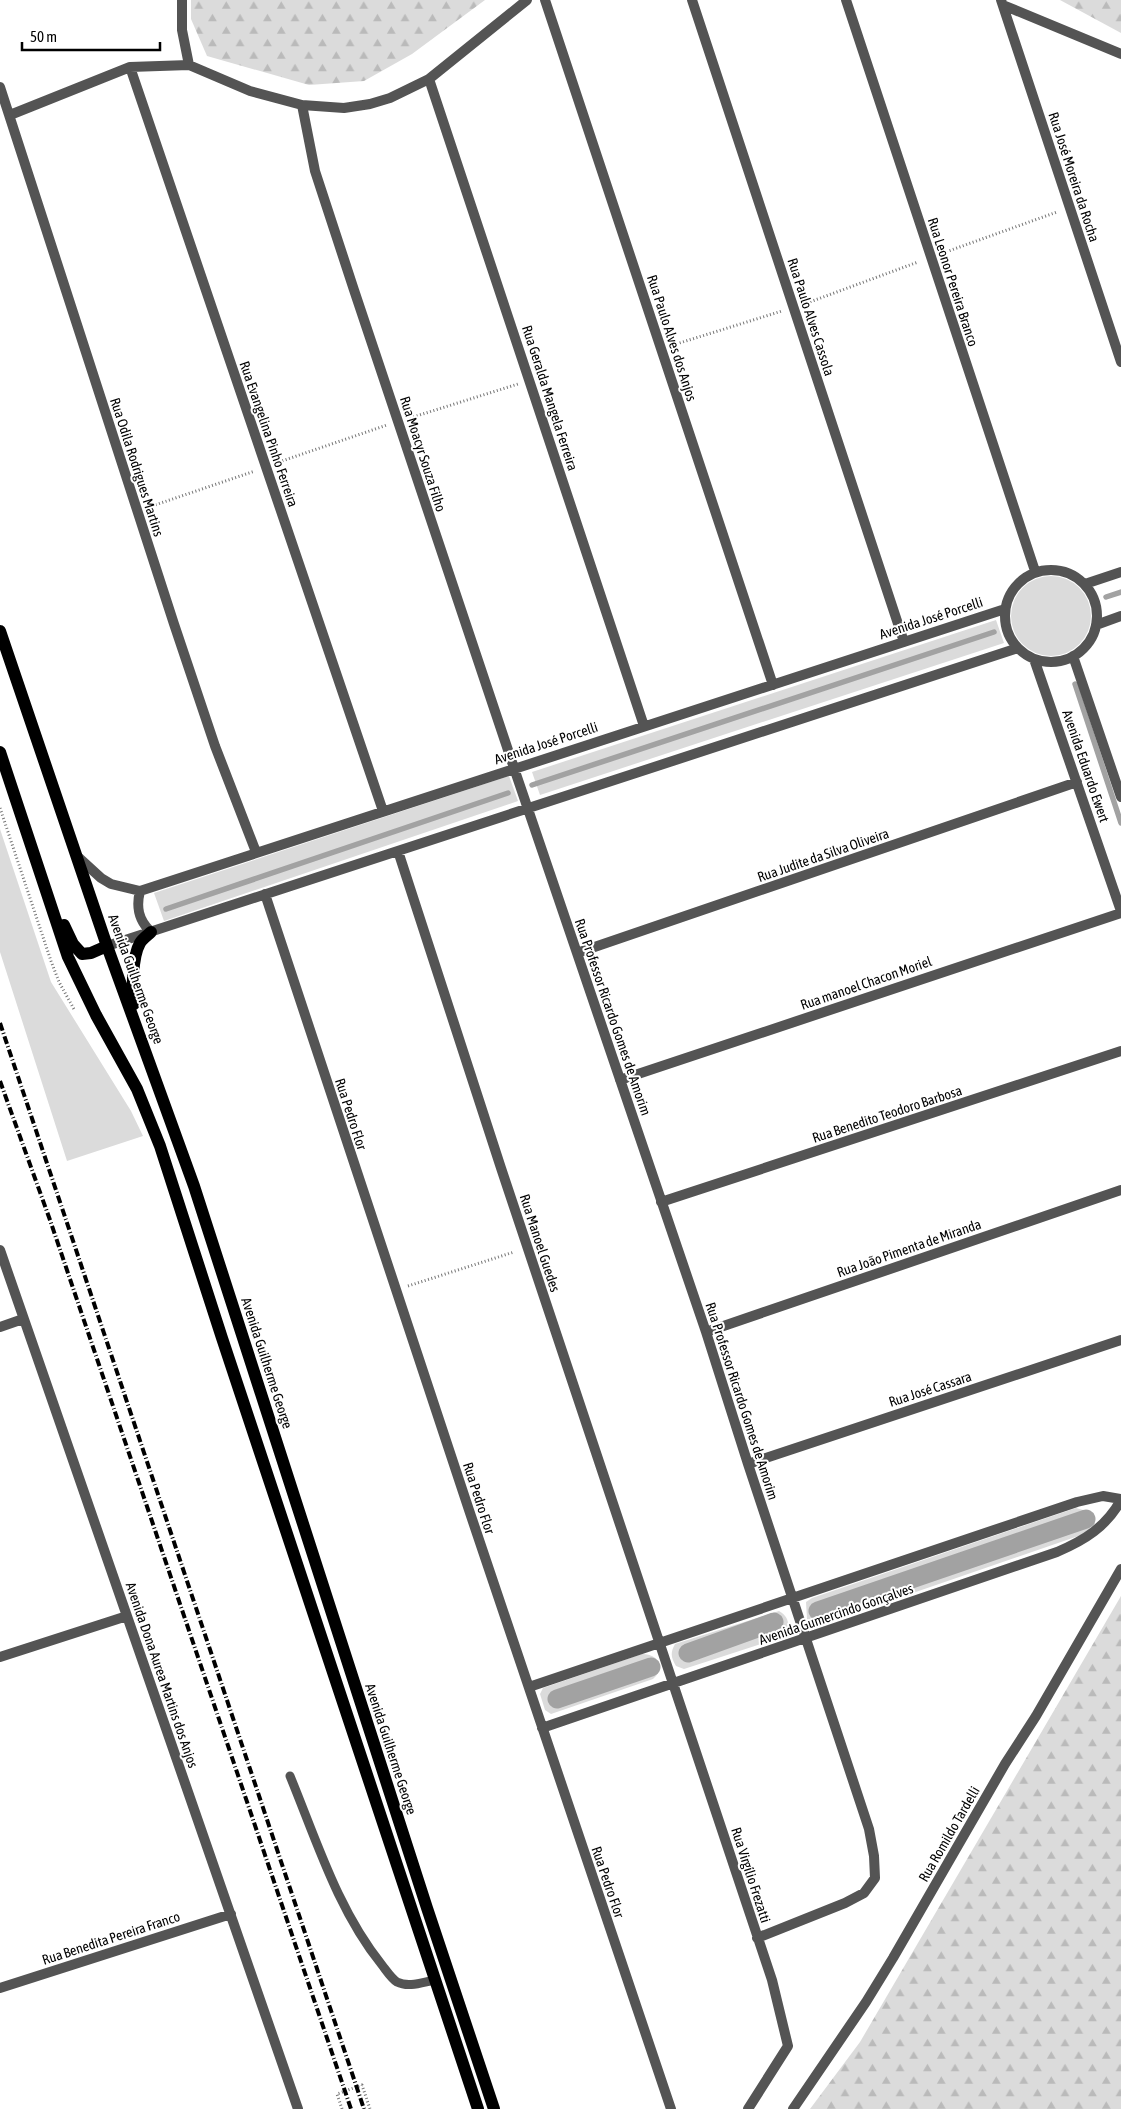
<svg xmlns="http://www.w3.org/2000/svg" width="1121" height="2109" viewBox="0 0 1121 2109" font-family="'Asap Condensed',sans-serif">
	<defs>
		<pattern id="forest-firs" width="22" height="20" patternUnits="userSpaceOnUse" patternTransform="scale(1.25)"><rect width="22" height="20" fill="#dbdbdb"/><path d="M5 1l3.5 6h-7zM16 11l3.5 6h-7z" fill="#bababa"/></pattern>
	</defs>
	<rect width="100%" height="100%" fill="#fff"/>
	<path fill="#dbdbdb" d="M1011 616a40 40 0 1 1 80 0a40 40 0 1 1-80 0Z
		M996,620L1004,643L540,795L532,772Z
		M509,776L518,801L164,921L154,893Z
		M0,829L51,982L131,1111L143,1136L67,1161L0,952Z
		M1076,1508L1090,1512L1095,1524L1090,1532L820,1625L812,1624L807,1619L806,1602L812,1598Z
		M779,1611C787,1616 789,1620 788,1631L782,1637L684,1669L676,1666C671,1658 670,1653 675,1644Z
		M642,1654C659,1654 666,1668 653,1679L551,1714L545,1710L540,1694L543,1688Z"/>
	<path fill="url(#forest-firs)" d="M191,0H485L412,54L364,81L309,85L207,56L191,19Z
		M1060,0H1121V33Z
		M1121,1596V2109H810L860,2042Z"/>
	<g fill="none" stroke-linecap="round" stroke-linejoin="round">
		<path stroke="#a2a2a2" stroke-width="5.5" d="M1106,597L1121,592
			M1075,684L1121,823
			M532,785L994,632
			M166,909L508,793"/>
		<path stroke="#a2a2a2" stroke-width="19" d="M818,1611L1086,1519
			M688,1653L774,1622
			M557,1699L651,1667"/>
		<path stroke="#767676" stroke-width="3" stroke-dasharray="1 2.5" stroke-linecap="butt" d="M943,253L1057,212
			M807,303L918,262
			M673,345L782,311
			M410,418L518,384
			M279,462L387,425
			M149,507L255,471
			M0,808L51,961L59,982L75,1011
			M408,1286L514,1252
			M342,2109L337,2094L362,2085L370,2109"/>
		<path stroke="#545454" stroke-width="9" d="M290,1776C316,1839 338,1911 382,1965C386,1970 391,1978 397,1982C409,1988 423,1982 435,1980"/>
		<path stroke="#545454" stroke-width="10" d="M182,0V30L189,65
			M545,0L773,685
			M692,0L904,642
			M846,0L1035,571
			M1001,0L1121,362
			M1003,5L1121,54
			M130,67L383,811
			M429,79L644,726
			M0,87L174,624L215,746L256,852
			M302,105L315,171L354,290L514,768L706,1332L748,1464L869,1829L874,1856L875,1878L864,1893L845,1903L757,1938
			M10,115L130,67L189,65L250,91L302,105L344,108L370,104L390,98L429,79L527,0
			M1005 616a46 46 0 1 1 92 0a46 46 0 1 1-92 0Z
			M1085,584L1121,572
			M1096,625L1121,616
			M1073,656L1121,797
			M1034,659L1121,911
			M398,851L501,1168L772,1980L788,2046L748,2109
			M78,857L101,878L111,884L140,891
			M140,891L1005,609
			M140,891C136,907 138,920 151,932
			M265,894L469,1510L671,2109
			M107,946L1018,648
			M577,953L1077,782
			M620,1080L1121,913
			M661,1202L1121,1051
			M0,1250L298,2109
			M0,1327L23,1319
			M706,1332L1121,1190
			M748,1464L1121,1340
			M0,1657L127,1616
			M529,1687L1077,1502L1103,1496L1121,1499
			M542,1728L1057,1552C1085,1540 1106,1527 1121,1500
			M0,1988L231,1914
			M793,2109L866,2002L893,1958L1005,1764L1036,1716L1121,1569"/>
		<path stroke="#000" stroke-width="12" d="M0,631L107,946L194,1186L427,1908L494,2109
			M0,752L68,957L96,1015L137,1089L160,1146L222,1338L478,2109
			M64,925L73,944L82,954L91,953L107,946
			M134,1004C132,989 132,957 140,943C142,939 148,935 151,932"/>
		<path stroke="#000" stroke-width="4" stroke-dasharray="8 2.5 1 2.5" stroke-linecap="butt" d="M0,1023L364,2109
			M0,1081L50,1220L351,2109"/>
	</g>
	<g text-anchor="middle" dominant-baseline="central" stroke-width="4" stroke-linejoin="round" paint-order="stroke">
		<g font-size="14" fill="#000" stroke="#fff">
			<text transform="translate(1074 177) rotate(72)">Rua José Moreira da Rocha</text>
			<text transform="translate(953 282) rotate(72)">Rua Leonor Pereira Branco</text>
			<text transform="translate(811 317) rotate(72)">Rua Paulo Alves Cassola</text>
			<text transform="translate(672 338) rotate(72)">Rua Paulo Alves dos Anjos</text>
			<text transform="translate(550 398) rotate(72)">Rua Geralda Mangela Ferreira</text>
			<text transform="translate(269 434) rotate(71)">Rua Evangelina Pinho Ferreira</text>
			<text transform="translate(423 454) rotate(72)">Rua Moacyr Souza Filho</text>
			<text transform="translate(137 467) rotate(72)">Rua Odila Rodrigues Martins</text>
			<text transform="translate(931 618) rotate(-18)">Avenida José Porcelli</text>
			<text transform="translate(546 743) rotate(-18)">Avenida José Porcelli</text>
			<text transform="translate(1086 766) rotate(71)">Avenida Eduardo Ewert</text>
			<text transform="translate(823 855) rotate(-19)">Rua Judite da Silva Oliveira</text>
			<text transform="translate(136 979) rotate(70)">Avenida Guilherme George</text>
			<text transform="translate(866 983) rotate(-19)">Rua manoel Chacon Moriel</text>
			<text transform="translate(613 1017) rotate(71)">Rua Professor Ricardo Gomes de Amorim</text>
			<text transform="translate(351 1114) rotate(72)">Rua Pedro Flor</text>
			<text transform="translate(887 1114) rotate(-18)">Rua Benedito Teodoro Barbosa</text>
			<text transform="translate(540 1243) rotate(72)">Rua Manoel Guedes</text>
			<text transform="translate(909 1248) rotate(-19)">Rua João Pimenta de Miranda</text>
			<text transform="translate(267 1363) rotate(72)">Avenida Guilherme George</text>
			<text transform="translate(930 1389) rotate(-18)">Rua José Cassara</text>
			<text transform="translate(742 1401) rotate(72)">Rua Professor Ricardo Gomes de Amorim</text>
			<text transform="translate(479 1498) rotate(72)">Rua Pedro Flor</text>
			<text transform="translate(836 1614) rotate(-19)">Avenida Gumercindo Gonçalves</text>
			<text transform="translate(162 1675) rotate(71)">Avenida Dona Aurea Martins dos Anjos</text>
			<text transform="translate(391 1749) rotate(72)">Avenida Guilherme George</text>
			<text transform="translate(949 1834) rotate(-60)">Rua Romildo Tardelli</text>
			<text transform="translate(751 1875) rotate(72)">Rua Virgílio Frezatti</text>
			<text transform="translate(608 1882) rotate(71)">Rua Pedro Flor</text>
			<text transform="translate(111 1938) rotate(-18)">Rua Benedita Pereira Franco</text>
		</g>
	</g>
	<path d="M22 42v8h138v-8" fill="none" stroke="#000000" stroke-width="2.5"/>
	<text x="30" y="42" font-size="15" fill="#000000" stroke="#ffffff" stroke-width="4" paint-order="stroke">50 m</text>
</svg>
